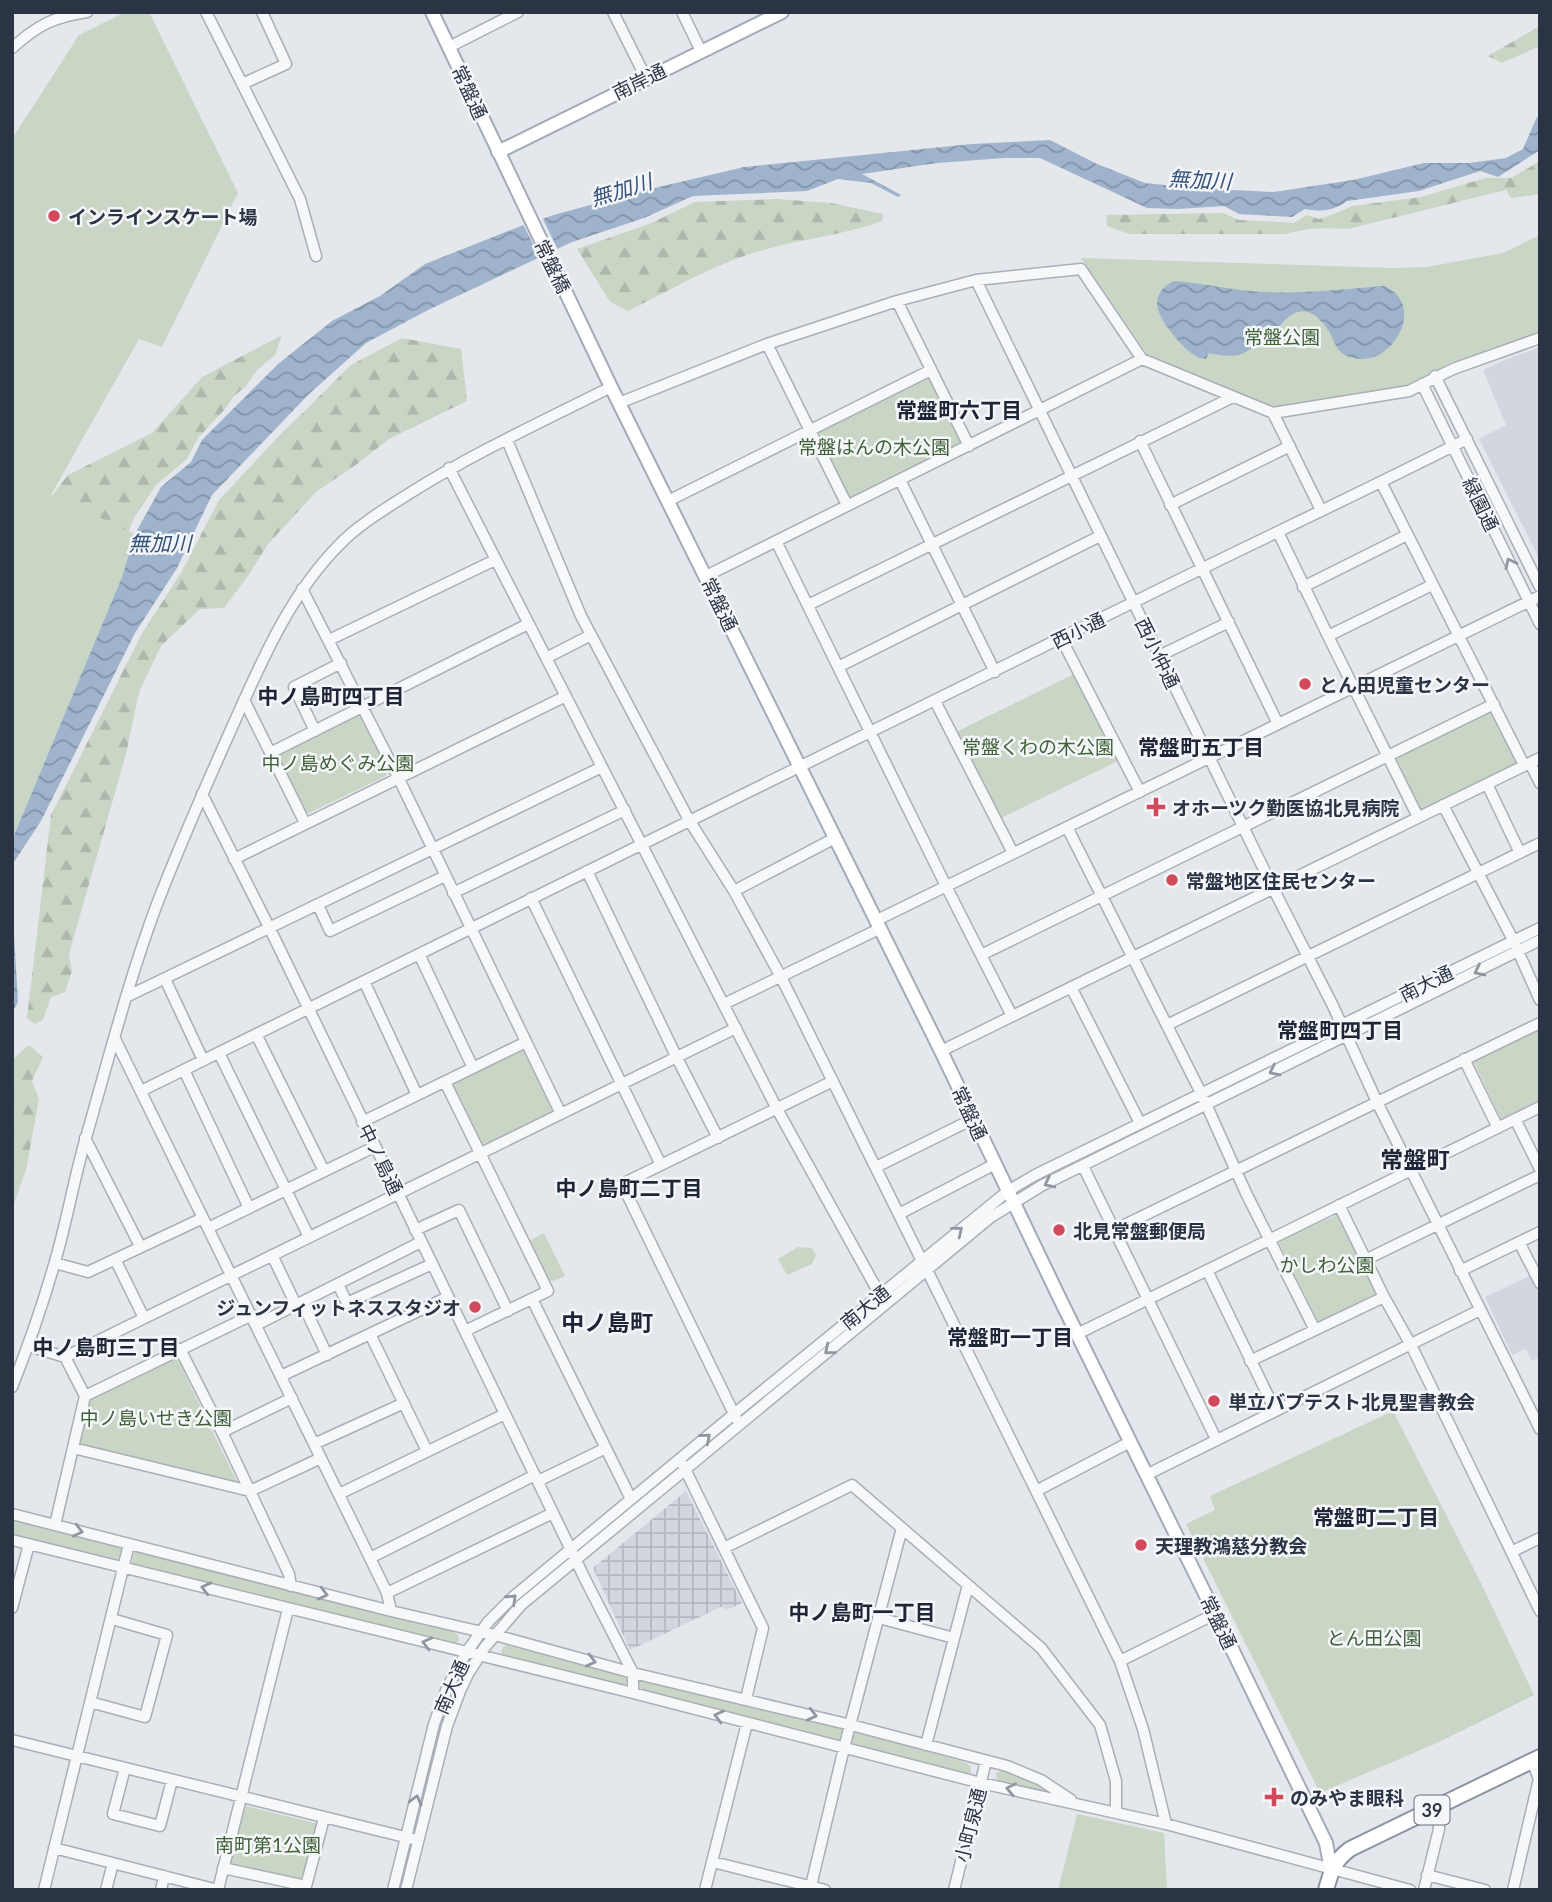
<svg xmlns="http://www.w3.org/2000/svg" width="1552" height="1902" viewBox="0 0 1552 1902" font-family="Lato,'Noto Sans JP',sans-serif">
	<defs>
		<pattern id="industrial-grid" width="8" height="8" patternUnits="userSpaceOnUse" patternTransform="scale(1.75)"><rect width="8" height="8" fill="#d2d6de"/><path d="M0 4h8M4 0v8" fill="none" stroke="#b4b8c0"/></pattern>
		<pattern id="forest-firs" width="22" height="20" patternUnits="userSpaceOnUse" patternTransform="scale(1.75)"><rect width="22" height="20" fill="#c9d6c5"/><path d="M5 1l3.5 6h-7zM16 11l3.5 6h-7z" fill="#adb8ab"/></pattern>
		<pattern id="water-waves" width="16" height="10" patternUnits="userSpaceOnUse" patternTransform="scale(1.75)"><rect width="16" height="10" fill="#9fb4cc"/><path d="M0 5q4-4 8 0t8 0" fill="none" stroke="#8293a7"/></pattern>
	</defs>
	<rect width="100%" height="100%" fill="#e4e7ec"/>
	<path fill="#d2d6de" d="M1540,347V560L1479,439L1506,425L1483,370L1500,362Z
		M1532,1275L1540,1291V1357L1532,1361L1526,1349L1512,1355L1485,1297Z"/>
	<path fill="url(#industrial-grid)" d="M686,1491L742,1603L726,1610L723,1606L630,1650L593,1568Z"/>
	<path fill="url(#forest-firs)" d="M1540,26V46L1502,63L1488,56Z
		M1540,161V194L1511,198L1506,190L1348,229C1327,228 1307,227 1287,234H1129L1107,226L1106,215L1223,213L1239,220L1294,223L1307,215L1319,219L1334,214L1352,206L1421,197L1485,178H1511Z
		M777,199L831,203L883,214L882,221C841,236 798,239 756,252C711,266 670,290 628,311L610,302L577,249L649,224L695,202Z
		M282,335L275,355L258,369L245,387L234,396L225,409L198,438L187,459L156,485L134,518L126,538L48,501L68,475L152,433L202,377Z
		M402,338L461,349L467,401L389,439L357,464L316,492L268,544L248,576L224,608L200,609L161,646L139,692L126,754L69,954L72,971L65,992L51,997L43,1020L35,1024L27,1018L51,815L141,635L181,573L219,500L278,437L351,365Z
		M29,1045L43,1057L32,1081L39,1099L26,1170L12,1209V1060Z"/>
	<path fill="#c9d6c5" d="M125,12H149L238,193L162,347L139,339L51,495L135,534L122,577L12,840V139L79,35Z
		M1540,235V334L1458,363L1451,362L1407,388L1278,409L1270,408L1150,358L1081,258L1393,268L1427,267L1503,253Z
		M930,377L964,444L849,500L816,431Z
		M1076,673L1120,760L999,819L956,732Z
		M1491,712L1517,764L1421,810L1396,758Z
		M357,715L361,717L388,771L386,776L309,813L304,812L277,758L278,754Z
		M1540,1029V1100L1501,1119L1473,1061Z
		M521,1051L528,1052L553,1108L550,1114L486,1144L479,1143L453,1088L455,1082Z
		M1339,1214L1379,1296L1320,1325L1278,1241Z
		M544,1233L565,1276L553,1281L548,1280L529,1241Z
		M798,1247L812,1248L816,1255L812,1264L787,1275L778,1259Z
		M177,1358L237,1482L80,1444L90,1398Z
		M1393,1411L1480,1581L1534,1695L1437,1743L1320,1793L1186,1524L1215,1510L1210,1496Z
		M12,1520L120,1545C125,1550 124,1558 117,1561L12,1537Z
		M140,1551L455,1632L458,1635L459,1640L457,1644L452,1646L131,1565L134,1552Z
		M506,1644L622,1672L626,1676L627,1681L625,1685L619,1687L506,1657L502,1655L501,1651Z
		M642,1680L841,1727L844,1730L842,1740L839,1742L644,1692L639,1686Z
		M859,1732L967,1763L971,1767V1772L966,1774L857,1746L852,1742L853,1735Z
		M1001,1771L1022,1776L1043,1789V1791L1041,1793L997,1782L996,1773Z
		M245,1806L319,1824L303,1883L230,1866Z
		M1077,1814L1164,1833L1167,1890H1058Z"/>
	<path fill="url(#water-waves)" d="M1540,113V150L1498,177L1480,171L1419,191L1347,201C1333,211 1322,212 1305,209L1292,217L1239,214L1224,206L1178,209L1147,208L1040,158H1004L937,163L862,174L901,195L898,197L871,183L838,179L807,191L693,196L644,218L572,242L428,310L366,343L309,394L212,495L177,568L135,633L41,821L14,862L12,869V840L122,577L135,534L161,487L191,462L202,440L278,364L332,321L380,296L425,264L521,226L557,214L646,190L744,167L972,144L1050,140L1097,164L1145,183L1192,188L1274,192L1353,180L1424,163H1469L1506,158L1523,149L1536,119Z
		M1174,281C1204,283 1234,291 1265,292C1305,294 1344,289 1384,286C1424,302 1398,358 1363,359C1356,359 1347,357 1342,353C1335,348 1333,337 1328,330C1304,294 1283,316 1269,344L1260,339C1247,358 1230,358 1209,353L1206,359C1202,358 1200,359 1196,356C1183,349 1156,318 1157,302C1158,292 1165,285 1174,281Z
		M12,927L14,934L18,1002L12,1013Z"/>
	<path fill="#e4e7ec" d="M541,215L559,252L541,260L522,222Z"/>
	<g fill="none" stroke-linecap="round" stroke-linejoin="round">
		<g stroke="#a9aeb7" stroke-width="13">
			<path id="minor" d="M206,12L300,199L316,256
				M613,12L646,78
				M682,12L701,51
				M449,47L518,12
				M12,48C38,25 53,17 87,12
				M242,84L286,64L262,12
				M976,280L1273,888L1333,1006L1377,1102L1540,1429
				M897,301L969,446
				M767,344L847,505
				M1435,376L1540,587
				M1422,384L1540,624
				M619,403L767,344L897,301L976,280L1081,269L1142,359
				M1273,413L1321,510
				M507,440L581,616L689,820L734,891L781,977L922,1261
				M1140,441L1278,724
				M449,468L777,1109L880,1295
				M900,480L995,672
				M1381,482L1524,765
				M668,501L931,370
				M1170,505L1290,446
				M1278,532L1328,636L1418,817
				M776,541L946,886L1012,1016
				M706,576L1142,359L1273,413L1409,391L1453,369L1540,338
				M1303,587L1407,535
				M302,589L398,777L561,1114
				M808,605L1233,397
				M1328,636L1432,585
				M1061,638L1140,792
				M329,640L495,560
				M1159,656L1229,622
				M546,658L591,635
				M838,667L1100,536
				M244,700L305,823
				M935,701L1013,853
				M315,731L294,687L341,663
				M270,753L528,624
				M1530,763L1540,783
				M1487,784L1520,853
				M202,794L270,929L586,1581L633,1673V1693
				M1443,805L1513,940L1540,1000
				M1067,827L1201,1093L1246,1193L1315,1330
				M234,859L566,696
				M587,871L677,1058L718,1138
				M734,891L835,838
				M453,893L625,810
				M531,898L661,1165
				M318,905L330,931L445,876
				M875,921L1540,596
				M419,954L473,1068
				M981,955L1494,704
				M165,979L203,1060
				M364,981L417,1095
				M1071,987L1140,1123
				M126,997L602,767
				M724,1004L879,929
				M1167,1025L1540,843
				M256,1034L324,1171
				M115,1039L370,1558L387,1593L391,1611
				M941,1051L1540,758
				M219,1053L309,1237
				M1464,1059L1498,1128
				M184,1070L249,1208
				M445,1082L548,1291L465,1331
				M141,1091C472,928 803,765 1134,602C1244,547 1357,495 1467,439
				M1515,1119L1540,1169
				M362,1122L526,1042
				M85,1138L140,1246
				M1083,1166L1216,1439
				M876,1167L973,1119
				M1339,1205L1384,1297L1411,1345L1540,1611
				M899,1214L995,1164
				M208,1228L374,1147
				M415,1230L459,1210L508,1311
				M1114,1230L1540,1023
				M1519,1242L1540,1283
				M272,1255L296,1305
				M115,1259L144,1318
				M1365,1260L1540,1175
				M55,1263L88,1272L203,1218
				M927,1270L1120,1661L1143,1729L1166,1824
				M1207,1270L1275,1410
				M1460,1271L1540,1232
				M338,1284L347,1303L432,1264
				M532,1299L631,1499
				M302,1302L327,1355
				M256,1325L421,1242
				M370,1334L427,1451
				M1077,1334L1540,1107
				M29,1346L65,1357L85,1396L55,1525
				M180,1349L222,1432L289,1574L291,1586
				M65,1357L736,1028
				M1250,1361L1384,1297
				M281,1376L448,1297
				M12,1387C28,1347 42,1307 54,1265C67,1222 74,1177 87,1134C109,1057 129,979 157,904C179,847 204,790 229,734C259,667 288,596 340,544C358,525 388,507 410,493C474,453 543,421 611,387
				M85,1396L252,1315
				M736,1418L622,1184L833,1081
				M222,1432L292,1398
				M314,1444L404,1403
				M73,1448L250,1491L321,1458
				M683,1465L763,1628L746,1699
				M1146,1475L1480,1310
				M538,1481L606,1448
				M1036,1491L1130,1442
				M339,1494L505,1414
				M12,1514L391,1611L495,1635L633,1673L851,1725L1007,1766L1041,1780L1071,1800
				M12,1540L633,1693L981,1783L1166,1824L1410,1890
				M724,1548L852,1485L1041,1648L1100,1725L1116,1781V1812
				M1511,1552L1540,1538
				M370,1558L535,1475
				M387,1593L553,1513
				M12,1608L29,1544
				M879,1618L954,1638
				M1120,1661L1215,1614
				M90,1702L145,1717L167,1635L112,1619
				M12,1740L413,1839
				M926,1745L968,1585
				M125,1768L113,1814L160,1826L172,1780
				M54,1848L218,1890
				M713,1862L825,1890
				M223,1868L306,1886L324,1818
				M1427,1875L1485,1890
				M44,1890L129,1544
				M106,1890L113,1863
				M161,1890L164,1876
				M218,1890L288,1609
				M393,1890L434,1724L447,1688L466,1653L488,1622L513,1597L734,1414L1008,1191L1035,1175L1540,928
				M406,1890L447,1726L460,1691L468,1674L485,1647L521,1605L991,1217L1041,1186L1146,1134L1540,940
				M705,1890L747,1723
				M810,1890L844,1748L902,1528
				M954,1890L986,1761
				M1424,1890L1439,1829L1438,1807
				M1513,1890L1539,1779L1532,1761"/>
		</g>
		<g stroke="#a3abb8" stroke-width="16">
			<path id="major" d="M432,12L611,387L941,1051L1059,1297L1215,1614L1326,1843L1331,1869
				M498,152L782,12"/>
		</g>
		<g stroke="#8b94a3" stroke-width="18">
			<path id="highway" d="M1326,1890C1331,1871 1334,1861 1350,1849L1540,1757"/>
		</g>
		<use href="#minor" stroke="#f7f8fa" stroke-width="10"/>
		<use href="#major" stroke="#fff" stroke-width="12"/>
		<use href="#highway" stroke="#fff" stroke-width="14"/>
	</g>
	<defs><path id="oneway-chevron" d="M-2-3.5L2.5 0L-2 3.5" fill="none" stroke-width="1.6" stroke-linecap="round" stroke-linejoin="round" transform="scale(1.75)"/></defs>
	<g stroke="#9196a0">
		<use href="#oneway-chevron" transform="translate(1510 563) rotate(-116)"/>
		<use href="#oneway-chevron" transform="translate(1479 971) rotate(154)"/>
		<use href="#oneway-chevron" transform="translate(1274 1071) rotate(154)"/>
		<use href="#oneway-chevron" transform="translate(1049 1183) rotate(154)"/>
		<use href="#oneway-chevron" transform="translate(958 1231) rotate(-39)"/>
		<use href="#oneway-chevron" transform="translate(829 1350) rotate(141)"/>
		<use href="#oneway-chevron" transform="translate(706 1438) rotate(-40)"/>
		<use href="#oneway-chevron" transform="translate(78 1531) rotate(14)"/>
		<use href="#oneway-chevron" transform="translate(206 1588) rotate(-166)"/>
		<use href="#oneway-chevron" transform="translate(323 1594) rotate(14)"/>
		<use href="#oneway-chevron" transform="translate(512 1599) rotate(-43)"/>
		<use href="#oneway-chevron" transform="translate(427 1643) rotate(-166)"/>
		<use href="#oneway-chevron" transform="translate(591 1661) rotate(14)"/>
		<use href="#oneway-chevron" transform="translate(812 1715) rotate(14)"/>
		<use href="#oneway-chevron" transform="translate(719 1716) rotate(-166)"/>
		<use href="#oneway-chevron" transform="translate(1011 1789) rotate(-168)"/>
		<use href="#oneway-chevron" transform="translate(416 1800) rotate(-76)"/>
	</g>
	<g fill="#d1495b" stroke="#f4f6f9" stroke-width="2.5">
		<circle cx="54" cy="216" r="7"/>
		<circle cx="1305" cy="684" r="7"/>
		<path d="M1152.5 796.5h7v7h7v7h-7v7h-7v-7h-7v-7h7z"/>
		<circle cx="1172" cy="880" r="7"/>
		<circle cx="1059" cy="1230" r="7"/>
		<circle cx="475" cy="1307" r="7"/>
		<circle cx="1214" cy="1401" r="7"/>
		<circle cx="1141" cy="1545" r="7"/>
		<path d="M1270.5 1786.5h7v7h7v7h-7v7h-7v-7h-7v-7h7z"/>
	</g>
	<g text-anchor="middle" dominant-baseline="central" stroke-width="5" stroke-linejoin="round" paint-order="stroke">
		<rect fill="#f4f6f9" stroke="#676e7b" stroke-width="2" x="1414.5" y="1795.5" width="35" height="29" rx="5"/>
		<g font-size="18" font-weight="bold" fill="#2b3445">
			<text x="1432" y="1810">39</text>
		</g>
		<g font-size="19" fill="#2b3445" stroke="#f4f6f9">
			<text transform="translate(639 81) rotate(-26)">南岸通</text>
			<text transform="translate(470 92) rotate(65)">常盤通</text>
			<text transform="translate(553 266) rotate(64)">常盤橋</text>
			<text transform="translate(1481 504) rotate(64)">緑園通</text>
			<text transform="translate(720 604) rotate(64)">常盤通</text>
			<text transform="translate(1078 630) rotate(-26)">西小通</text>
			<text transform="translate(1158 653) rotate(64)">西小仲通</text>
			<text transform="translate(1426 983) rotate(-26)">南大通</text>
			<text transform="translate(970 1113) rotate(65)">常盤通</text>
			<text transform="translate(381 1159) rotate(64)">中ノ島通</text>
			<text transform="translate(865 1307) rotate(-39)">南大通</text>
			<text transform="translate(1219 1622) rotate(64)">常盤通</text>
			<text transform="translate(451 1687) rotate(-66)">南大通</text>
			<text transform="translate(970 1825) rotate(-76)">小町泉通</text>
		</g>
		<g font-size="19" font-weight="bold" fill="#2b3445" stroke="#f4f6f9" text-anchor="start">
			<text x="68" y="216">インラインスケート場</text>
			<text x="1319" y="684">とん田児童センター</text>
			<text x="1172" y="807">オホーツク勤医協北見病院</text>
			<text x="1186" y="880">常盤地区住民センター</text>
			<text x="1073" y="1230">北見常盤郵便局</text>
			<text x="461" y="1307" text-anchor="end">ジュンフィットネススタジオ</text>
			<text x="1228" y="1401">単立バプテスト北見聖書教会</text>
			<text x="1155" y="1545">天理教鴻慈分教会</text>
			<text x="1290" y="1797">のみやま眼科</text>
		</g>
		<g font-size="19" fill="#3f6138" stroke="#f4f6f9">
			<text x="1282" y="336">常盤公園</text>
			<text x="874" y="446">常盤はんの木公園</text>
			<text x="1038" y="746">常盤くわの木公園</text>
			<text x="338" y="762">中ノ島めぐみ公園</text>
			<text x="1327" y="1264">かしわ公園</text>
			<text x="156" y="1417">中ノ島いせき公園</text>
			<text x="1374" y="1637">とん田公園</text>
			<text x="268" y="1844">南町第1公園</text>
		</g>
		<g font-size="21" font-style="italic" fill="#34527a" stroke="#f4f6f9">
			<text transform="translate(1200 179) rotate(3)">無加川</text>
			<text transform="translate(621 189) rotate(-17)">無加川</text>
			<text x="160" y="542">無加川</text>
		</g>
		<g font-size="21" font-weight="bold" fill="#1d2536" stroke="#f4f6f9">
			<text x="959" y="409">常盤町六丁目</text>
			<text x="331" y="695">中ノ島町四丁目</text>
			<text x="1201" y="746">常盤町五丁目</text>
			<text x="1340" y="1029">常盤町四丁目</text>
			<text x="629" y="1187">中ノ島町二丁目</text>
			<text x="1010" y="1336">常盤町一丁目</text>
			<text x="106" y="1346">中ノ島町三丁目</text>
			<text x="1376" y="1516">常盤町二丁目</text>
			<text x="862" y="1611">中ノ島町一丁目</text>
		</g>
		<g font-size="23" font-weight="bold" fill="#1d2536" stroke="#f4f6f9">
			<text x="1415" y="1159">常盤町</text>
			<text x="607" y="1322">中ノ島町</text>
		</g>
	</g>
	<rect width="1552" height="1902" fill="none" stroke="#2b3445" stroke-width="28"/>
</svg>
